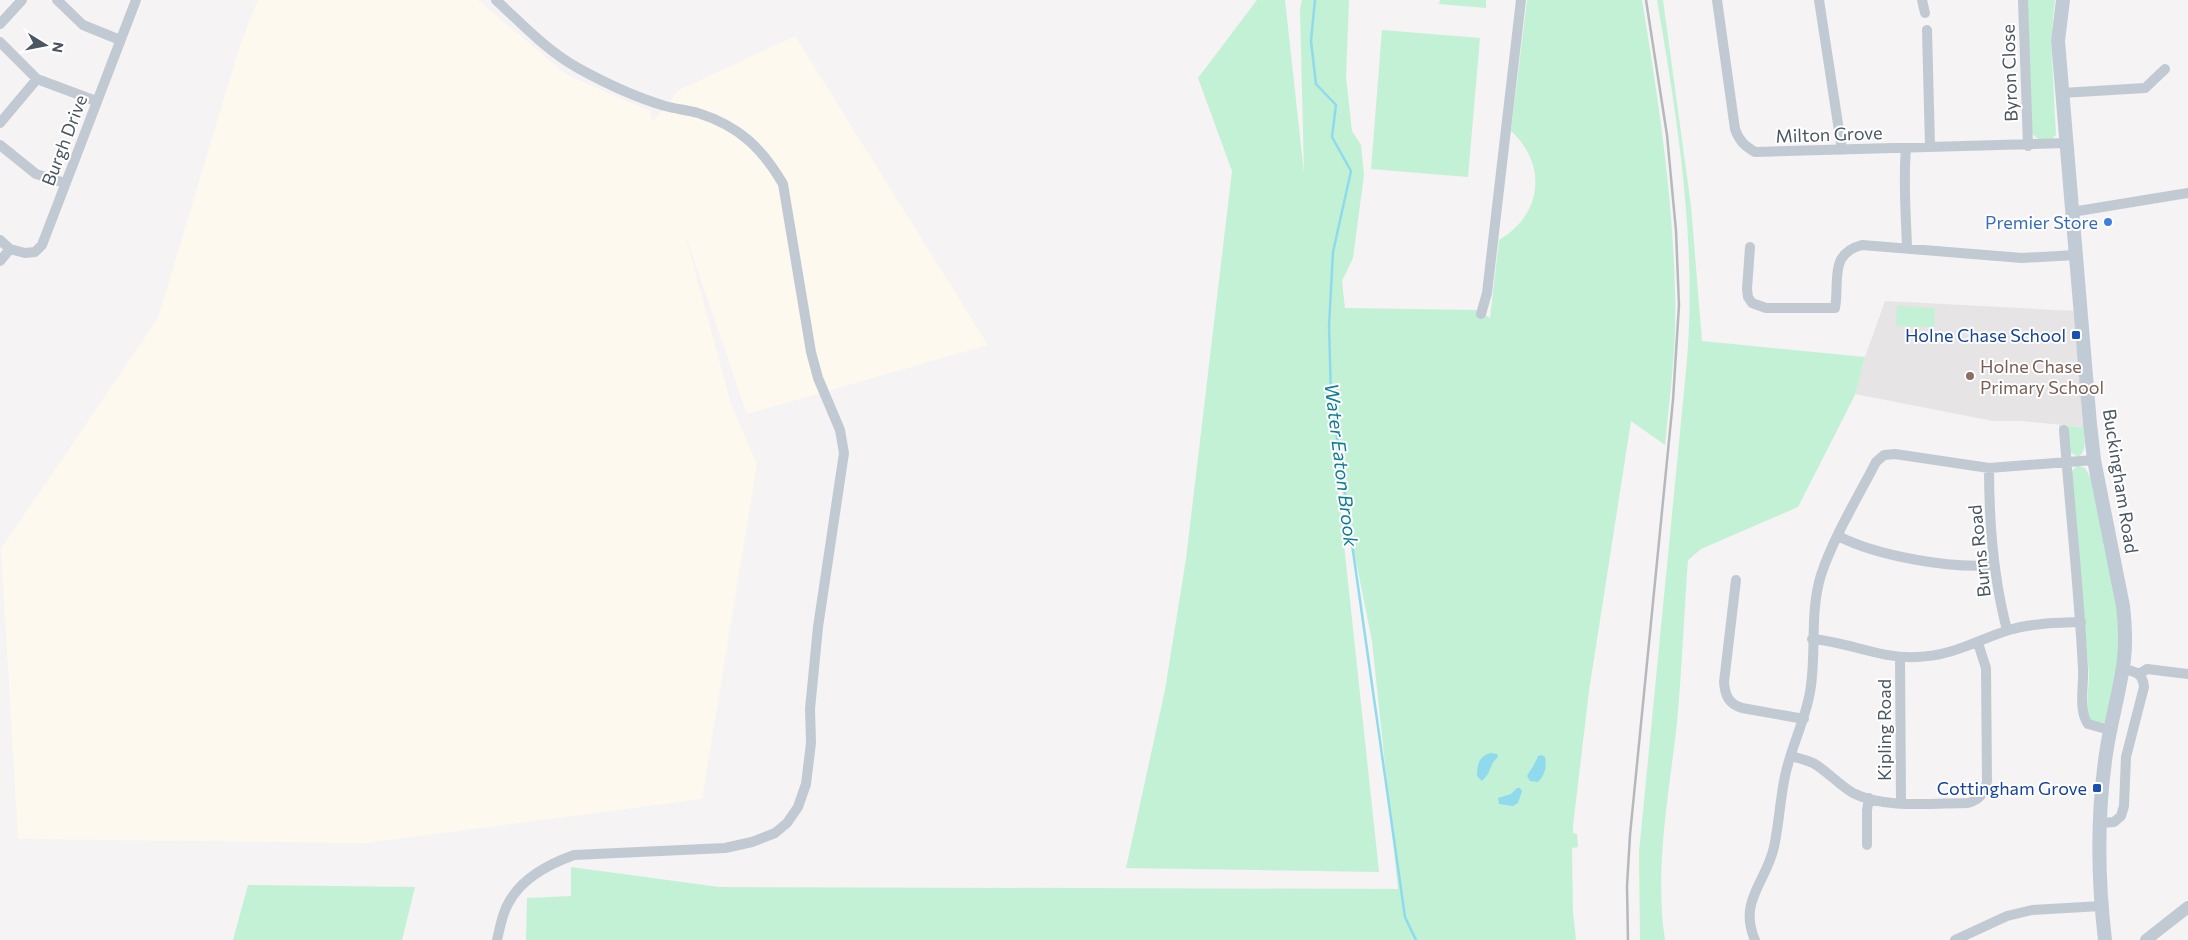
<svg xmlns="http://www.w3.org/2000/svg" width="2188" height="940" viewBox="0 0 2188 940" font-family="Commissioner,sans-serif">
	<rect width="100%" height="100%" fill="#f5f3f3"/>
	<path fill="#fdf9ef" d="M258,0H478L567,75L650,111L653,121L679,90L795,36L988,345L747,414L684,231L731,404L757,464L702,799L367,843L18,839L1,549L158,318L240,45Z"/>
	<path fill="#e6e4e5" d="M1885,301L2075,311L2083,427L2021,421H1993L1855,394L1865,357Z"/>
	<path fill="#c3f1d5" d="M1257,0H1285L1304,173L1300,9L1302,0H1349L1346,77L1352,131L1361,145L1364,175L1353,258L1342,281L1345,308L1477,310L1490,318L1499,240C1542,215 1548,165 1511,131L1527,0H1642C1658,97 1673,195 1675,293C1677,344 1670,394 1665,445L1631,421L1589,691L1573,826V833L1577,834L1578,847L1572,848L1573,912L1576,940H526L527,898L571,896V867L719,887L1398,889L1372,641L1334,451L1379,872L1126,868L1165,690L1186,559L1232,171L1198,78Z
		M1440,0H1486V8L1439,4Z
		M1657,0H1663L1691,206L1702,341L1865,357L1855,395L1798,507L1701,549L1688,560C1684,614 1682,669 1677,723C1669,793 1654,871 1665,940H1640L1639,852L1686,371C1698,247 1678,122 1657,0Z
		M2027,0H2055L2051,41L2056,135L2051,140H2040L2032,134Z
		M1382,30L1480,38L1468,177L1371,169Z
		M1897,306L1935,308L1934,327L1896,326Z
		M2059,425L2083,427C2084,437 2088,451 2078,457L2070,452L2067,429L2059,430Z
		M2077,465L2085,468L2096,488L2119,607L2120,658L2108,720L2104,723L2092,721L2087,712L2089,674L2071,473Z
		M248,885L415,887L402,940H233Z"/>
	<path fill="#90daee" d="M1491,753L1497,754L1498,757L1493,762L1488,774L1482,781L1477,776C1477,764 1479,756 1491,753Z
		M1542,755L1545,757C1547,767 1545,775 1538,782L1530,781L1527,776C1531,769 1535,764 1538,756Z
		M1517,788H1520L1522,791L1518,803L1513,806L1499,804L1498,798L1511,794Z"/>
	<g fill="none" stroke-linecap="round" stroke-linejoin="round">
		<path stroke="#90daee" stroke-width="2.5" d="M1315,0L1311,41L1316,84L1336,105L1332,137L1351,171L1333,252L1329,326L1331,396L1405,917L1416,940"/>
		<path stroke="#c1cad2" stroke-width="10" d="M57,0L83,25L120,40
			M496,0C522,24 547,51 578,68C605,83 635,97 665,106C676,109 687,110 698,113C739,126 762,148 783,184L811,352L818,378L840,430L844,453L818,627L810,709L811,743L806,784L798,807L787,823L775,833L752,842L725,848L574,855C549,864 522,878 509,902C502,913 500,928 497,940
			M1717,0L1735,129C1739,141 1745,146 1755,152L2067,143
			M1819,0L1842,150
			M1922,0L1925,13
			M2023,0L2028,146
			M0,24L22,0
			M1927,30L1930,147
			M0,42L37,79L96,101
			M2062,93L2145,88L2165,69
			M0,123L37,79
			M0,145L36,174L65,183
			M1906,148C1903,182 1906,214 1907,248
			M2072,212L2188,193
			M0,240L10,249
			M1750,247L1747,289L1748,297L1752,303L1766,308H1835C1840,282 1828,254 1862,245L2022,258L2076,255
			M0,261L10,249L25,253L35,252L42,245L136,0
			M1481,314L1487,293L1521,0
			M2064,430C2070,510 2079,589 2083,669C2084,686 2078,710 2088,724L2110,730
			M1989,468C1989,523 1993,577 2007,630
			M1838,536C1877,556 1951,569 1994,565
			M1736,580L1724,682C1725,696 1729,704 1742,708L1804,719
			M1812,639C1849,642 1880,659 1917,657C1953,656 1977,640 2009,630C2032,623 2057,623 2081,622
			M1900,657L1901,803
			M2139,674L2147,669L2188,674
			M1791,756C1798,758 1806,760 1813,763C1826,770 1839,785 1853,793C1884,809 1934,803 1968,803C1980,800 1985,793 1987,781L1986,668L1978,643
			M2100,823L2114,822L2121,816L2124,806L2126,757L2144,687C2143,673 2135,671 2122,669
			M1867,845V810L1869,798
			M1755,940C1738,901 1766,883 1774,847C1779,824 1780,800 1785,776C1791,747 1805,721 1810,692C1817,653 1809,614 1821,575C1834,536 1857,499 1876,462L1884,455L1895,454L1989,468L2094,460
			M1955,940L2007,916L2032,910L2101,906"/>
		<path stroke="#c1cad2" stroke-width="12" d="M2146,940L2188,907"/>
		<path stroke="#c1cbd6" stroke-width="14" d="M2063,0L2058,41L2090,424L2094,460L2123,606C2125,624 2126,642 2124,659C2120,693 2109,727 2105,761C2097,820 2098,881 2105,940"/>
		<path stroke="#b5b8bd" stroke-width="2.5" d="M1628,940L1627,886L1630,835L1673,400L1679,305L1676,231L1667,135L1646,0"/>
	</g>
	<circle fill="#3f7fe0" stroke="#fff" stroke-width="2" cx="2108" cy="222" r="5"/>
	<g fill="#1a4fb4" stroke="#fff" stroke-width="2">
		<rect x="2071" y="330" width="10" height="10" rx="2.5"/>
		<rect x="2092" y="783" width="10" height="10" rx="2.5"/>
	</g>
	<circle fill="#8d6e63" stroke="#fff" stroke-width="2" cx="1970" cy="376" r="5"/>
	<g text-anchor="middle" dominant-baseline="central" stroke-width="4" stroke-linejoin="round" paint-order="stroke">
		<g font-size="18" fill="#4a5661" stroke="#fff">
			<text transform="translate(2009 73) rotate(-92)">Byron Close</text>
			<text transform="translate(1829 134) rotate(-2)">Milton Grove</text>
			<text transform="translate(64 140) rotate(-69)">Burgh Drive</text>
			<text transform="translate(2121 481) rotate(81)">Buckingham Road</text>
			<text transform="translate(1979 551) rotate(-96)">Burns Road</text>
			<text transform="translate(1884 730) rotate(-90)">Kipling Road</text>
		</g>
		<g font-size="18" fill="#366cbe" stroke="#fff" text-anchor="end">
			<text x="2098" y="222">Premier Store</text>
		</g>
		<g font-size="18" fill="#164399" stroke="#fff" text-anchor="end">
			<text x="2066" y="335">Holne Chase School</text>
			<text x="2087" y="788">Cottingham Grove</text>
		</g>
		<g font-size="18" fill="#785e54" stroke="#fff" text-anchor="start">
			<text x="1980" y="366">Holne Chase<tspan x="1980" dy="21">Primary School</tspan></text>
		</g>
		<g font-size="19" font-style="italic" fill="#0c7c9b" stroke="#fff">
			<text transform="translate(1342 465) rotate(83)">Water Eaton Brook</text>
		</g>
	</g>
	<g transform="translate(45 45) rotate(100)" stroke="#ffffff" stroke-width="4" paint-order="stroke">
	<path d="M0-4L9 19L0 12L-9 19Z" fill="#4a5661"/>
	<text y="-8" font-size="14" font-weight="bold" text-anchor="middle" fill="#4a5661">N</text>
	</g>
</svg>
